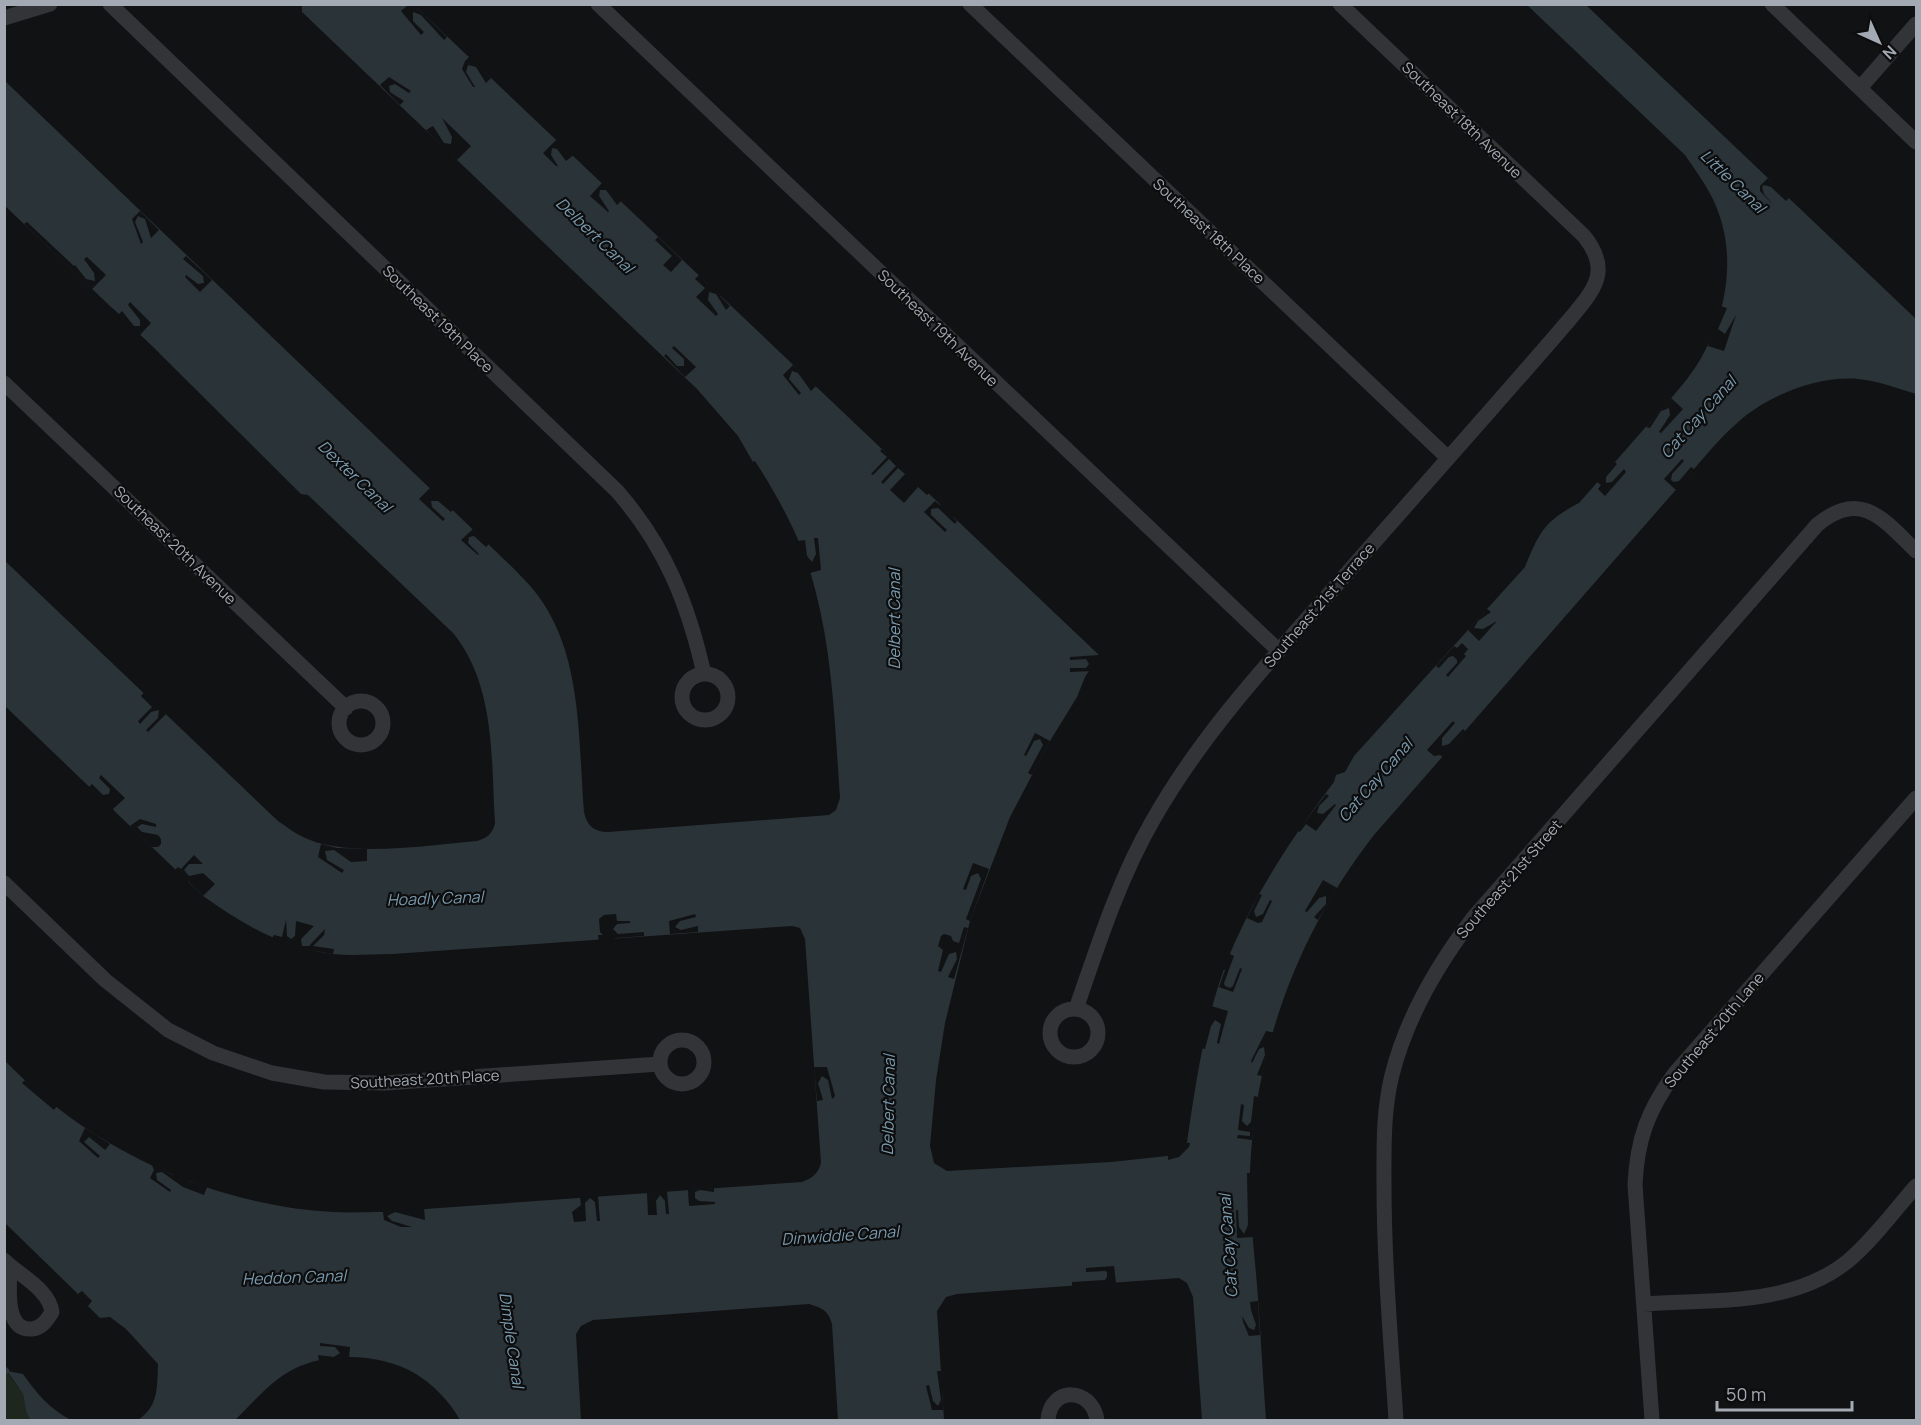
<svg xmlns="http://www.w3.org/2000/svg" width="1921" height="1425" viewBox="0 0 1921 1425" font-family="Manrope,sans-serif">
	<rect width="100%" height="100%" fill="#111213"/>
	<path fill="#1e261e" d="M4,1368L23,1394L26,1411L30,1420H5Z"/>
	<path fill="#2a3338" d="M302,5H414L1099,655L1085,677L1077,697L1050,741L1010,817L970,921L945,1023L936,1080L930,1146L934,1163L947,1171L1111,1162L1167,1156L1187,1142C1197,1075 1207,1004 1235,942C1261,884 1296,832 1334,782L1336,775L1345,772L1354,756L1525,567C1539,533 1544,521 1579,503C1603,476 1627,448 1651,421C1668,401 1687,382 1700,360C1725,318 1736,261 1719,214C1712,192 1697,173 1685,155L1527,5H1586L1916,319V394C1897,388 1878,381 1858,379C1817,375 1764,397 1735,425C1720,438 1707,454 1694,469L1374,835C1299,931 1255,1048 1250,1171C1249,1213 1255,1256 1258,1298C1261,1339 1263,1380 1266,1420H1202L1193,1297L1187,1283L1179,1278L957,1294L946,1297L937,1311L944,1420H838L832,1324C828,1310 822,1308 809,1304L593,1320L581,1326L576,1334L581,1420H460C450,1402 434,1385 416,1374C382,1354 330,1351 294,1369C271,1380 253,1403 235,1420H138C159,1406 157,1387 158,1364L126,1329L110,1317L100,1318L88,1306L92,1301L82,1291L78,1294L5,1223V1061C26,1082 53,1106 78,1123C152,1174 243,1207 333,1212C350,1213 367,1212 383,1212L802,1182C812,1178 818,1174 821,1163L805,939L800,928L792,926L393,954C373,954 352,956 333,954C283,949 243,924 203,896L5,706L4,560L278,821C286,826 293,832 301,836C344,859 429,845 477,841C487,838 492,834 495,824C491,759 496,686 453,633L308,495L301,494L153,347L5,206V81L511,566C520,575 529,584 536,593C583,653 578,740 584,812C587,826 594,832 608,832L829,815L836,810L840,798C835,728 833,657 815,589C804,544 780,500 755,461L753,462L738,436L697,389L302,12Z
		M7,1371L23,1374C37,1394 50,1409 71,1420H30L26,1411L23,1394Z"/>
	<path fill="#111213" d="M408,5H414L447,37L444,40L421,15L413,12V21L424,32L421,35L401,11Z
		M471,55L480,63L479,66L491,78L486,83L476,67L468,65L466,72L475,87H473L462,69L465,61Z
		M389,77L411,91L409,93L395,84L389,86L390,92L404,101L400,105L380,85Z
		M442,118L471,146L457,160L454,157L452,159L440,148L442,146L426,130L433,126L444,143L451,144L452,137Z
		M556,140L562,145L564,143L575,154L566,161L557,149L552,148L551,155L558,166H556L543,153Z
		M1768,178L1772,182L1774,180L1786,190L1784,193L1789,198L1786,201L1771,187L1764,185L1762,187L1764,194L1774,206L1760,191V186Z
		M602,183L621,201L617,205L606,190H600L599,196L609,211L608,212L590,196Z
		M140,211L159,230L151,238L145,219L138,216L135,222L143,242L141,244L132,219Z
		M27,222L74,266L75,265L86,279L95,281L94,273L84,259L87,257L106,275L92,289L24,224Z
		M658,237L682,260L671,272L663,265L672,256L655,240Z
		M186,256L212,280L200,292L185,277L186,275L198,284L204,283L203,276L183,259Z
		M699,275L708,284L710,282L722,293L720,296L730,306L726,310L716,294L709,292L708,300L718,314L716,316L696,297L705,288L695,279Z
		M130,302L151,323L140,335L159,353L157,355L110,310L112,308L119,314L122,311L134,326H140V320L128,305Z
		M1721,306L1727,308L1718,329L1725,334L1736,315L1724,351L1708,346Z
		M674,346L696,367L685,377L664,356L666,354L677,366H684V359L672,348Z
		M793,365L807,377L809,375L818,384L811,391L798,373L792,371L789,379L801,393L799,395L783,375Z
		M1671,398L1683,409L1661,433L1659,432L1670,415L1669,408L1661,411L1650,428L1646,427Z
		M882,449L929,493L927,495L918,487L904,503L890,490L905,474L898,468L883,484L881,482L896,466L889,459L873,475L871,474L887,457L880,451Z
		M1682,459L1684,461L1672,474L1671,480L1674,482L1679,481L1691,467L1694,469L1676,490L1664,479Z
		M1615,462L1617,464L1606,477V483L1612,482L1624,469L1626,472L1605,496L1598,489L1601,485L1597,482Z
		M430,488L453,510L451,512L438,501H431L432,507L445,519L443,521L419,499Z
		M935,501L940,505L942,503L955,515L953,517L957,521L955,524L938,508L931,509V515L947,530L945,532L924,512Z
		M473,529L477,533L479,530L491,542L486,547L474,536L469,537L468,543L479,554L478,555L461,540Z
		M814,538H818L821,570L810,573L798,541L805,540L807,556L812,562L816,554Z
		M1487,609L1491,612L1478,621L1474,628L1483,629L1497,621L1479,641L1468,630Z
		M1462,643L1468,649L1464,654L1466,656L1448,677L1446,675L1457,663V660L1453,656L1449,657L1439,668L1436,666L1454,646L1457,648Z
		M1099,655V661L1092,671L1070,672V668H1086L1089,664L1086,659L1070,660V657Z
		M146,690L158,702L156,704L166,714L148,732L146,730L158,718L159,710L151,712L140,724L138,721L152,707L141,696Z
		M1453,721L1455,723L1442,738V746L1449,744L1463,729L1465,731L1453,745L1455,747L1445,759L1440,755L1434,756L1427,750Z
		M1035,733L1050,741L1032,775L1028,773L1043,745L1040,739L1034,741L1026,756L1024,755Z
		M101,775L125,798L113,809L115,812L113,814L99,801L101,798L89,787L92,784L103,795L109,794L110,789L99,778Z
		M1326,794L1329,796L1319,806L1317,813L1323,814L1335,804L1336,805L1316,831L1306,824L1300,832L1298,831Z
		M140,819L156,824V827L142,824L137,827L142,832L158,835L161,839V844L158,847H152L130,826Z
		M321,844L337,848L367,849V861L351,862L334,850L325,851L327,860L344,870L342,873L318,857Z
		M194,855L203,864H189L184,870L189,876L203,873L215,884L203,896L188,881L185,883L173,872L178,867L181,869Z
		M973,863L989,869L970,921L966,919L981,879L978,873L971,876L966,890L963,889Z
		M1323,880L1337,888L1318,920L1314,917L1326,904V896L1319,898L1307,912L1305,911Z
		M1259,894L1262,895L1254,911L1256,917L1263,914L1270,900L1272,901L1262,922L1258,923L1247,918Z
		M616,914L617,921H630V923L617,924L613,929L618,934L644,932V936L615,938L614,941L599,942L598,935H603L600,932L599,919L604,915Z
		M695,914L696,917L680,921L675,927L681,930L698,926V932L670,934L669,921Z
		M286,920L287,936L291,939L295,936L296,921L314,926L301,939L302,946H309L325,929L324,935L313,946L334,949L333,954L303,949L302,951L287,947L288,944L272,938L274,935L282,937Z
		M964,927L968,928L954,979L948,977L957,959L956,952L949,954L941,972L938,971L943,950L938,946L941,936L944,934L951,936L953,941L959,943Z
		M1228,953L1234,956L1224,983L1225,986L1230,988L1233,986L1240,968L1242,969L1233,992L1219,987L1225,970L1222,968Z
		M1211,1006L1228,1011L1219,1044L1217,1043L1221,1024L1215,1020L1211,1026L1205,1049L1200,1048Z
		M1266,1031L1276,1033L1271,1049H1268L1262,1076L1257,1075L1265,1055L1264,1047L1259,1049L1252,1063L1251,1061Z
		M814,1067H827L835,1096L832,1099L828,1080L822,1076L818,1083L823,1100L817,1101Z
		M25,1080L44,1095L46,1093L59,1103L54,1110L22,1083Z
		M1254,1096L1258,1097L1257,1106H1260L1258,1119H1255L1252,1140L1237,1138L1238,1135L1250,1136V1132L1238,1130L1241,1104L1244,1105L1242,1121L1247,1126L1251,1122Z
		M85,1128L110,1144L105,1150L89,1137L84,1142L100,1156L98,1158L79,1141Z
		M1182,1142L1190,1143L1189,1147L1179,1157L1168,1160V1152Z
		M152,1165L173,1175L174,1171L189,1177L188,1181L207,1187L204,1195L183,1187L162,1172L156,1173L157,1180L171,1190L170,1192L150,1178L154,1170Z
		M1247,1173H1250L1251,1202H1254L1255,1219H1252L1253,1237L1237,1238L1236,1210H1238L1239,1227L1244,1234L1248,1225Z
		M714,1188V1192L700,1190L695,1192V1198L699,1201L715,1202V1204L689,1206L688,1190Z
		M667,1191L669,1214H666L665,1201L660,1195L656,1201L657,1215H648L647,1193Z
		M598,1196L600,1221H597L595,1202L590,1198L585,1203L586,1221L574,1222L572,1212L581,1205L580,1197Z
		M424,1208L425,1220L395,1212L387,1216L392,1221L412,1227H401L384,1220L383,1212Z
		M1114,1266L1116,1283L1088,1285V1288L1072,1289V1282L1105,1280L1107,1277V1272L1105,1271L1086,1272V1268Z
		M1258,1301L1260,1335L1249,1336L1243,1322L1242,1316L1249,1328L1254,1330L1256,1325L1251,1310L1250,1302Z
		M320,1343L350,1347L349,1358L319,1361L318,1355L334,1357L340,1353L335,1347L320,1346Z
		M937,1371H944L945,1384H942L943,1410H932L926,1386L929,1385L933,1401L938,1406L941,1400Z"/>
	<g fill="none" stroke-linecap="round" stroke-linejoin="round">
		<path stroke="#2a3338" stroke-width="5" d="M4,1368L7,1371"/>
		<path stroke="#333438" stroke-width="15" d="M110,4L617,491C665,546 688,603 704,674
			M598,4L1279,651
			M970,4L1448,458
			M1772,4L1916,142
			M4,18L50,4
			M1860,88L1916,24
			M4,383L346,708
			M682 697a23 23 0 1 1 46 0a23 23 0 1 1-46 0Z
			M339 723a22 22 0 1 1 44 0a22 22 0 1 1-44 0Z
			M4,883L105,980L168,1030L213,1053L272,1073L324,1082L385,1083L660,1064
			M1076,1009C1098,945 1119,879 1153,820C1200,737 1265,666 1328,595C1408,503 1490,412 1570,319C1594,290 1612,271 1584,236L1340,4
			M1050 1033a24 24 0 1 1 48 0a24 24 0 1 1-48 0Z
			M660 1062a22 22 0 1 1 44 0a22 22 0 1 1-44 0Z
			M4,1260C20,1276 49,1289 52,1312C47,1320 42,1328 32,1329C3,1331 10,1284 10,1266
			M1644,1304C1712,1299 1791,1307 1848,1261C1874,1239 1894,1211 1916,1186
			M1048,1420C1050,1386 1092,1387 1097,1420
			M1396,1420C1391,1342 1384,1263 1384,1184C1384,1148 1383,1111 1392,1075C1406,1019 1438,964 1473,918L1817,525C1861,488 1884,520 1916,551
			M1652,1420L1635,1185C1637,1139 1648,1110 1675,1073L1916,798"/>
	</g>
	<g text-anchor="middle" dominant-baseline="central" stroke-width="4.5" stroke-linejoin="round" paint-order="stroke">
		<g font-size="15" fill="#a3aab4" stroke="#0d0d0e">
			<text transform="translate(1462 120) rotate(44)">Southeast 18th Avenue</text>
			<text transform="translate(1209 231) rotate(43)">Southeast 18th Place</text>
			<text transform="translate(438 319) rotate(44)">Southeast 19th Place</text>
			<text transform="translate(938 328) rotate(44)">Southeast 19th Avenue</text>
			<text transform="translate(175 545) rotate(44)">Southeast 20th Avenue</text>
			<text transform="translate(1319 605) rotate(-49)">Southeast 21st Terrace</text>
			<text transform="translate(1509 879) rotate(-49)">Southeast 21st Street</text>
			<text transform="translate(1714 1030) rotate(-50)">Southeast 20th Lane</text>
			<text transform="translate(425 1079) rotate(-3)">Southeast 20th Place</text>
		</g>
		<g font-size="16" font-style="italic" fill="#7a9baf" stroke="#0d0d0e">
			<text transform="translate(1733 181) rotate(44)">Little Canal</text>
			<text transform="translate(595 235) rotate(44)">Delbert Canal</text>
			<text transform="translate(1698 417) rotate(-48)">Cat Cay Canal</text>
			<text transform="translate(355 476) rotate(44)">Dexter Canal</text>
			<text transform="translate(894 619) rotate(-90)">Delbert Canal</text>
			<text transform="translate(1375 780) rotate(-49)">Cat Cay Canal</text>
			<text transform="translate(435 898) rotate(-2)">Hoadly Canal</text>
			<text transform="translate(888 1105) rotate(-89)">Delbert Canal</text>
			<text transform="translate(840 1235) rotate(-4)">Dinwiddie Canal</text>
			<text transform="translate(1228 1246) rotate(-94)">Cat Cay Canal</text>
			<text transform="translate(294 1277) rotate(-2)">Heddon Canal</text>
			<text transform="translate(512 1340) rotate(82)">Dimple Canal</text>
		</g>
	</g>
	<rect width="1921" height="1425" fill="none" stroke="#a3aab4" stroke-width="12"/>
	<g transform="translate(1879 42) rotate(135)" stroke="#0d0d0e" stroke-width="4.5" paint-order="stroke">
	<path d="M0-4.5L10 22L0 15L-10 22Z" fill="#a3aab4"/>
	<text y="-9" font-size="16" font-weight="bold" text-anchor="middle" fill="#a3aab4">N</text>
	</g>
	<path d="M1717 1401v9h135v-9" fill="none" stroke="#a3aab4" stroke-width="3"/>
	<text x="1726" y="1401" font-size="18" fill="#a3aab4" stroke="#0d0d0e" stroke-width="4.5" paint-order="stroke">50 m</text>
</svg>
